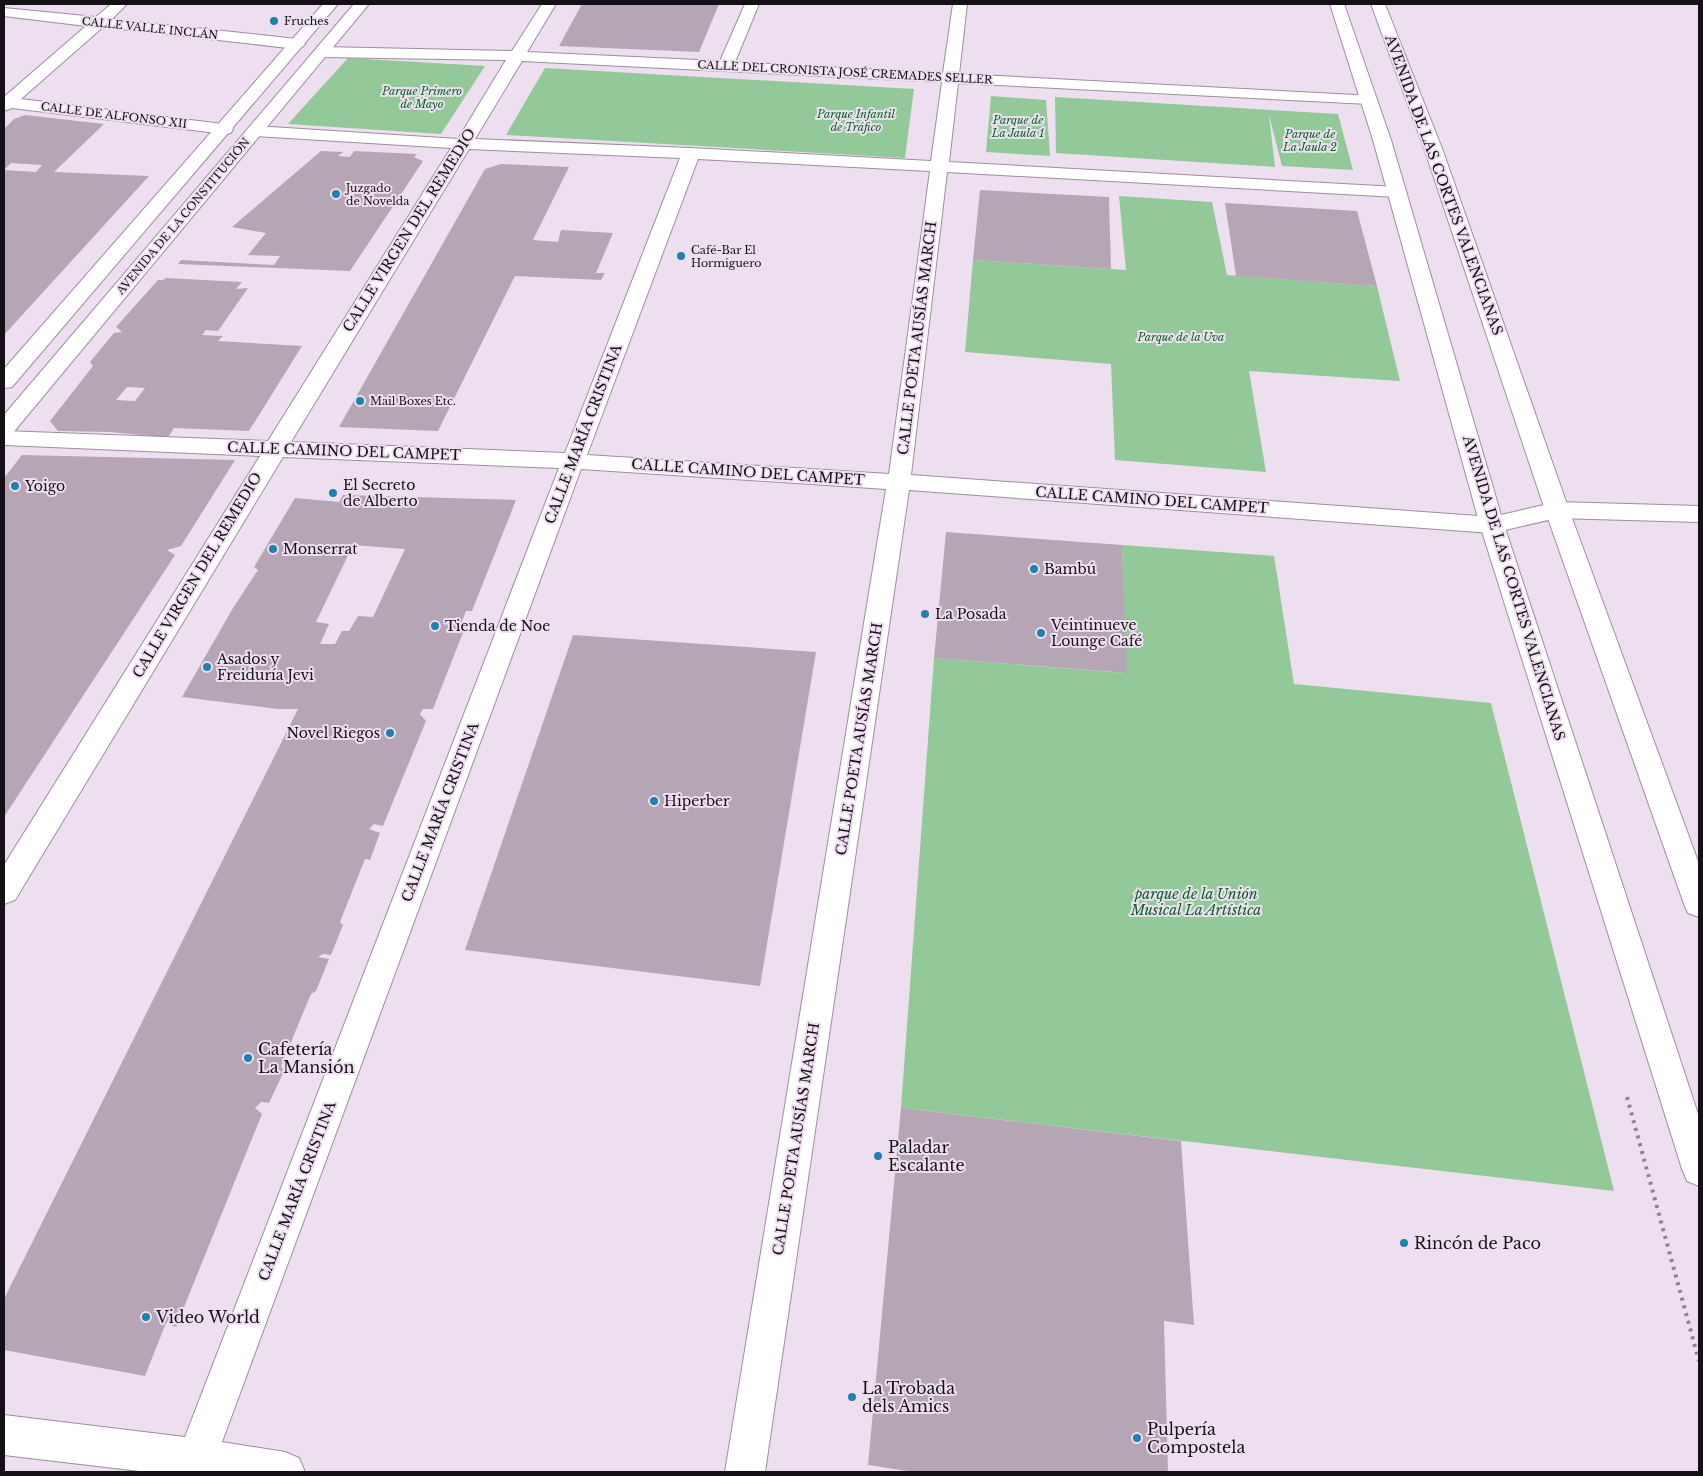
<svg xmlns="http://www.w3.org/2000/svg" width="1703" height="1476" viewBox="0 0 1703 1476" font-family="'Libre Baskerville',serif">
	<rect width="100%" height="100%" fill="#eedff0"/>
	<path fill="#93c899" d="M348,58L485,66L441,134L288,124Z
		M545,68L914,89L905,158L506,135Z
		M991,96L1046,100L1050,156L986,152Z
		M1055,97L1338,114L1353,170L1282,166L1269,115L1275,167L1056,153Z
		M1119,196L1212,202L1227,275L1377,286L1400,381L1249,371L1266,472L1115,460L1111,364L965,352L973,260L1126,270Z
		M1122,545L1274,556L1294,684L1491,703L1614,1191L901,1108L934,658L1126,673Z"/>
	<path fill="#b6a6b5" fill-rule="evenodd" d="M582,4H719L699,52L559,46Z
		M25,115L104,124L54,172L149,176L4,335V170L36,172L42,165L11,163L4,170V129L14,119Z
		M321,151L343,152L338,156L350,157L354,151L417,154L414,157L423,161L350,271L178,264L181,260L274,265L280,256L248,255L266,233L232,227Z
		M501,164L569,167L533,240L558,242L561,230L613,233L596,273H605L601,280L515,276L438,431L339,427L485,169Z
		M980,190L1109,197L1111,269L973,260Z
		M1225,203L1357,211L1377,286L1236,276Z
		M166,278L242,282L236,289L248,288L218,331L206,330L202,335L223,336L218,341L302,346L249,431L174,428L169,436L162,437L110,432L58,431L50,421L93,366L90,362L114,333L122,332L116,327L158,280H163ZM127,387L145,388L135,401L116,400Z
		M22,455L235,460L181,546L167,550L175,555L4,817V478Z
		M343,495L516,500L472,611H466L460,626L464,630L433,709H423L420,714L426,721L383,826L374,824L369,829L380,833L370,860L365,859L340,922L343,925L331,955L323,954L318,957L329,959L316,991L311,994L281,1066L284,1071L269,1103L261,1102L255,1108L262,1114L176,1327L166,1323L145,1376L4,1350V1299L298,709H278L182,697L233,608L258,570L254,567L295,498L339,502ZM353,545L405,549L373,617L358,616L349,631H342L335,644H320L329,624L316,622Z
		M946,532L1122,545L1127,673L934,658Z
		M573,635L816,652L760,986L465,950Z
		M901,1108L1181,1141L1194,1325L1164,1321L1168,1472H914L868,1465Z"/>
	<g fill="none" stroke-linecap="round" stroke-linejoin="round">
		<g stroke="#9c8e9e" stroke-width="2">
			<path id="minor" d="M111,4H127L112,19L297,39L302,41L305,44L302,47L297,49L103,27L21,99L231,125L233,129L231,133L225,134L12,108L4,111V97L86,26L4,16V8L96,17Z
				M542,4H556L527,52L720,61L745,4H759L735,62L943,73L953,4H967L959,74L1375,96L1377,99L1375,102L1369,104L958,83L949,162L1397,187L1403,188L1406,192L1403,196L1397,197L947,172L911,475L1492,517L1557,502L1699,506V522L1557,518L1492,533L909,490L765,1472H725L886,489L581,469L222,1442L285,1452L299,1458L305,1472H148L4,1455V1415L185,1437L559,468L283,457L15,900L4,904V865L260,456L4,445V431L268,441L451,148L255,136L249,135L247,131L249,127L255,126L458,139L506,60L322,57L316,55L314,52L316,49L322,47L512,51ZM522,61L942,82L931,161L691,148L475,139ZM469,149L680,158L565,453L291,442ZM698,159L930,171L889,474L587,455Z"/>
		</g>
		<g stroke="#9c8e9e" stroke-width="2">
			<path id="tertiary" d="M323,4H338L12,387L4,388V369Z
				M354,4H369L12,434L4,436V415Z
				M1330,4H1344L1391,140L1504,525L1699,1117V1186L1687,1181L1682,1169L1480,525L1373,140Z
				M1371,4H1385L1443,151L1569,510L1699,864V917L1688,913L1684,904L1545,510L1425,151Z"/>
		</g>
		<path stroke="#8d828e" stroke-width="4" stroke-dasharray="3 5" stroke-linecap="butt" d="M1627,1097L1699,1361"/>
		<use href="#minor" fill="#fff" fill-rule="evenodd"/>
		<use href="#tertiary" fill="#fff" fill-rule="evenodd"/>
	</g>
	<g fill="#1e82ac" stroke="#eedff0" stroke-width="2">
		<circle cx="274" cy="21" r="5"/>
		<circle cx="336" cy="194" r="5"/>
		<circle cx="681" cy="256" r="5"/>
		<circle cx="360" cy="401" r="5"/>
		<circle cx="15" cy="486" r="5"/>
		<circle cx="333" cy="493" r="5"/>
		<circle cx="273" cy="549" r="5"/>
		<circle cx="1034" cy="569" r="5"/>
		<circle cx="925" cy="614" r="5"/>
		<circle cx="435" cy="626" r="5"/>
		<circle cx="1041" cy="633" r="5"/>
		<circle cx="207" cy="667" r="5"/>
		<circle cx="390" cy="733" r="5"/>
		<circle cx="654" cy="801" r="5"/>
		<circle cx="248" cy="1058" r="5"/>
		<circle cx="878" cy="1156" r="5"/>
		<circle cx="1404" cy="1243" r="5"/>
		<circle cx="146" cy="1317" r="5"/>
		<circle cx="852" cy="1397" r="5"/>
		<circle cx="1137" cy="1438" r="5"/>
	</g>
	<g text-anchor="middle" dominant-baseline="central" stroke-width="4" stroke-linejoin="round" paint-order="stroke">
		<g font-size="11" fill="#151015" stroke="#eedff0" text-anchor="start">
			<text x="284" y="21">Fruches</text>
			<text x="346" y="188">Juzgado<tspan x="346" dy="13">de Novelda</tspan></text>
			<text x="691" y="250">Café-Bar El<tspan x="691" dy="13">Hormiguero</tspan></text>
			<text x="370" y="401">Mail Boxes Etc.</text>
		</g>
		<g font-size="11" fill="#151015" stroke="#eedff0">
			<text transform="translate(150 28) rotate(6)">CALLE VALLE INCLÁN</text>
			<text transform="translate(845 72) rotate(3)">CALLE DEL CRONISTA JOSÉ CREMADES SELLER</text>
			<text transform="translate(114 115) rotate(7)">CALLE DE ALFONSO XII</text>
			<text transform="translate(183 216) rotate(-50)">AVENIDA DE LA CONSTITUCIÓN</text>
		</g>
		<g font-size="11" font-style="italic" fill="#056224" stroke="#eedff0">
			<text x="422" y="91">Parque Primero<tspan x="422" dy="13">de Mayo</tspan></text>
			<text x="856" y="114">Parque Infantil<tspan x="856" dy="13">de Tráfico</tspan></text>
			<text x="1018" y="120">Parque de<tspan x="1018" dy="13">La Jaula 1</tspan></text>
			<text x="1310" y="134">Parque de<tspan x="1310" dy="13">La Jaula 2</tspan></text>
			<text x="1181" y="337">Parque de la Uva</text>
		</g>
		<g font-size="14" fill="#151015" stroke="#eedff0">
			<text transform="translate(1444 185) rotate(70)">AVENIDA DE LAS CORTES VALENCIANAS</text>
			<text transform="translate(409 230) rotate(-58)">CALLE VIRGEN DEL REMEDIO</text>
			<text transform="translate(917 338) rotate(-83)">CALLE POETA AUSÍAS MARCH</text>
			<text transform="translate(583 434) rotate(-69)">CALLE MARÍA CRISTINA</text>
			<text transform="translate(344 451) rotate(2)">CALLE CAMINO DEL CAMPET</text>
			<text transform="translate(748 472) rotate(4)">CALLE CAMINO DEL CAMPET</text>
			<text transform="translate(1152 500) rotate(4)">CALLE CAMINO DEL CAMPET</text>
			<text transform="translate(197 575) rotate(-59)">CALLE VIRGEN DEL REMEDIO</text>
			<text transform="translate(1514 588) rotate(73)">AVENIDA DE LAS CORTES VALENCIANAS</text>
			<text transform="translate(859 739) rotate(-81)">CALLE POETA AUSÍAS MARCH</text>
			<text transform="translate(440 812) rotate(-69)">CALLE MARÍA CRISTINA</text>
			<text transform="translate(796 1139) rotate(-81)">CALLE POETA AUSÍAS MARCH</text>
			<text transform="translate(297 1191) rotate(-69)">CALLE MARÍA CRISTINA</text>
		</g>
		<g font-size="14" fill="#151015" stroke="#eedff0" text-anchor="start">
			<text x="343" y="485">El Secreto<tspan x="343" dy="16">de Alberto</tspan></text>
			<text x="25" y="486">Yoigo</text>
			<text x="283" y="549">Monserrat</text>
			<text x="1044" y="569">Bambú</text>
			<text x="935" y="614">La Posada</text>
			<text x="1051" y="625">Veintinueve<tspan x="1051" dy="16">Lounge Café</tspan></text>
			<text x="445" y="626">Tienda de Noe</text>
			<text x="217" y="659">Asados y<tspan x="217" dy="16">Freiduría Jevi</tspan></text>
			<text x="380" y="733" text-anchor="end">Novel Riegos</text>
			<text x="664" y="801">Hiperber</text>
		</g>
		<g font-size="14" font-style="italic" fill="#056224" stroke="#eedff0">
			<text x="1196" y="894">parque de la Unión<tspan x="1196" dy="16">Musical La Artística</tspan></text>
		</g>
		<g font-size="16" fill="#151015" stroke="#eedff0" text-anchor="start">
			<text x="258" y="1049">Cafetería<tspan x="258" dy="18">La Mansión</tspan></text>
			<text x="888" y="1147">Paladar<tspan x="888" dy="18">Escalante</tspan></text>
			<text x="1414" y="1243">Rincón de Paco</text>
			<text x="156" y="1317">Video World</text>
			<text x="862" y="1388">La Trobada<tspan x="862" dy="18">dels Amics</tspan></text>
			<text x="1147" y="1429">Pulpería<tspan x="1147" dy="18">Compostela</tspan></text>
		</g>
	</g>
	<rect width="1703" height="1476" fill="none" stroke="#151015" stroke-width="10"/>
</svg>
